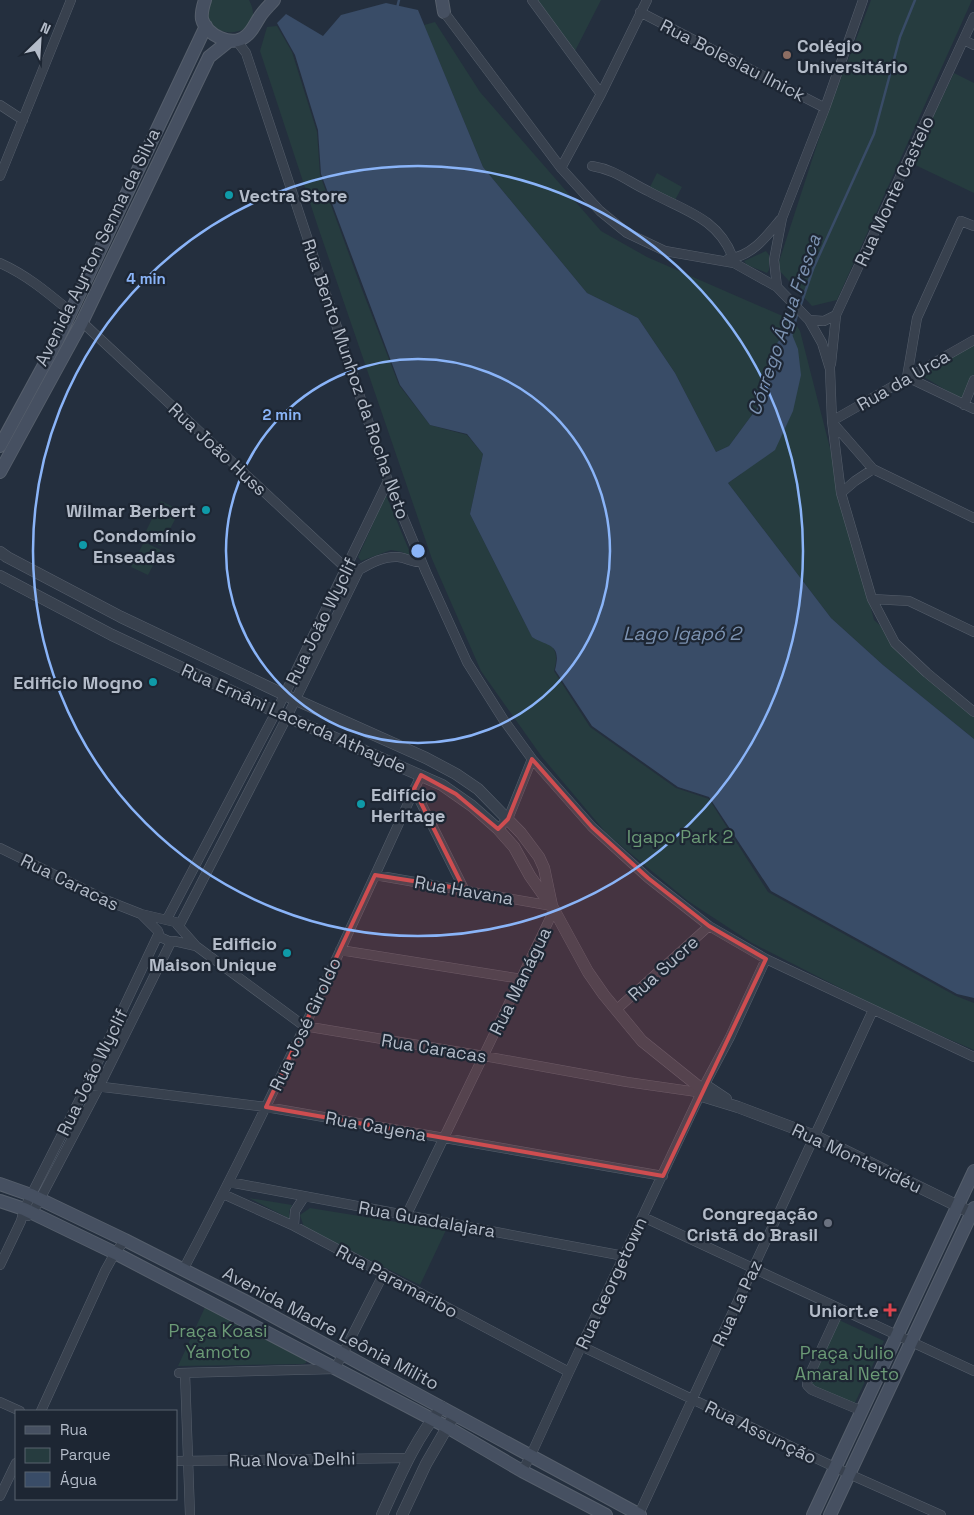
<svg xmlns="http://www.w3.org/2000/svg" width="974" height="1515" viewBox="0 0 974 1515" font-family="'Space Grotesk',sans-serif">
	<rect width="100%" height="100%" fill="#242f3e"/>
	<path fill="#263c3f" d="M212,0H249C272,43 189,43 212,0Z
		M535,0H601L574,53Z
		M871,0H972L837,300L812,306L777,268L824,123Z
		M435,22L480,92L601,231L647,257L794,321L800,331L874,620L974,711V739L883,665L831,618L728,483L741,474L789,328L772,350L760,404L729,446L716,452L675,373L638,318L587,293L483,167L424,25Z
		M277,26L292,52L317,132L320,175L361,287L399,385L430,425L467,435L483,454L470,514L532,637C537,640 542,640 548,643C558,650 557,660 554,671L590,727L676,788L709,799L768,892L956,996L974,1003V1050L893,1015L752,943L688,901L607,834L542,757L481,671L432,559L318,227L260,51L267,27Z
		M954,73L974,83V193L911,163Z
		M657,173L682,187L674,202L649,189Z
		M766,251L769,255V270L767,273L747,265L744,261Z
		M974,343V374L964,401L919,374Z
		M386,495L411,555L410,556L402,552L391,550L361,561L358,557Z
		M161,501L180,510L161,546L143,537Z
		M144,542L161,550L148,575L131,567Z
		M249,1198L292,1205L289,1212L290,1219Z
		M310,1208L446,1230L420,1285L304,1227L300,1215Z
		M206,1305L306,1359V1363L303,1364L178,1366Z
		M839,1320L884,1341L854,1405L809,1384Z"/>
	<path fill="#394c67" d="M386,3L418,10L483,167L587,293L638,318L675,373L716,452L729,446L760,404L772,350L789,327L798,349L801,375L793,411L775,450L728,483L831,618L883,665L974,739V998L957,994L771,891L709,797L678,787L592,726L555,670C562,643 548,647 532,637L470,514L483,454L467,434L430,425L400,385L321,174L318,130L295,55L277,23L286,14L323,36L341,15Z"/>
	<g fill="none" stroke-linecap="round" stroke-linejoin="round">
		<path stroke="#394c67" stroke-width="2.5" d="M397,8L399,0
			M800,307L813,269L874,134L900,37L915,0
			M791,336L798,312"/>
		<g stroke="#565f6c" stroke-width="10">
			<path id="minor" d="M532,0L601,94
				M442,7L444,12L561,168L600,211L627,233L665,251L734,263L777,287L809,320L822,343L830,369L832,421L841,493L872,599L895,643L927,673L974,712
				M640,12L825,108
				M964,40L974,45
				M237,41L246,53L388,481L426,572L467,662L503,719L532,759L592,827L648,878L709,926L766,959L974,1057
				M0,105L23,120
				M592,166C616,170 627,181 648,191C682,210 718,217 733,258
				M561,168L601,94L647,0
				M0,176L71,0
				M728,259C752,256 766,237 780,220
				M0,263C27,275 48,293 71,312
				M777,287L774,260L782,218L825,108L863,0
				M809,320L824,321L836,315
				M82,322L349,571
				M831,364L836,315L974,17
				M907,377L917,318L961,221L974,226
				M907,377L974,409
				M964,405L974,380
				M832,421L974,340
				M832,422L873,469L974,518
				M841,493L855,481L873,469
				M872,599L909,601L974,632
				M414,789L464,889
				M498,829L508,819L532,759
				M0,848L108,901L141,914L175,922L196,946L304,1026L484,1056L627,1082L697,1092
				M375,875L552,906
				M142,915L158,931L160,937L171,942L174,941L196,946
				M167,919L276,712L388,481
				M179,926L287,717L359,570C371,563 384,556 398,557C408,558 412,563 422,562
				M340,950L522,979
				M616,1010L709,926
				M705,1084L730,1037L766,959
				M87,1085L266,1107L663,1176
				M229,1182L624,1256
				M223,1194L294,1226L569,1372
				M407,1214L554,910
				M28,1216L32,1213L38,1203L99,1087L171,942
				M643,1217L974,1371
				M294,1226L295,1211L304,1197
				M0,1265L21,1221L24,1209L87,1085L158,935
				M183,1270C269,1108 345,941 421,775
				M840,1309L808,1378L807,1385L812,1390L862,1411
				M581,1346L849,1474L941,1515
				M179,1373L335,1369L384,1273
				M185,1373L190,1515
				M0,1402L20,1411
				M41,1411L105,1271L115,1253L125,1240
				M176,1461L409,1458
				M522,1471L530,1457L569,1372L700,1095
				M0,1496L16,1463
				M639,1514L873,1010"/>
		</g>
		<g stroke="#565f6c" stroke-width="12">
			<path id="tertiary" d="M0,552L7,557L121,617L285,695L426,758L456,774L478,789L521,833L539,857L544,868L552,906L588,972L604,995L642,1041L698,1086
				M0,576L112,635L276,712L442,785L472,806L498,829L514,847L530,876L549,903
				M708,1087L726,1099
				M702,1096L738,1107L815,1136L974,1214
				M382,1515C399,1478 415,1439 442,1407
				M402,1515L426,1464L452,1419"/>
		</g>
		<g stroke="#565f6c" stroke-width="14">
			<path id="secondary" d="M205,0C203,6 201,13 202,19C206,35 232,48 246,36C252,32 255,24 259,18C263,11 269,6 274,0
				M442,0L444,12
				M0,446L57,341L206,26
				M0,472L82,322L209,57L229,41
				M0,1184L31,1195L125,1240L243,1300L640,1515
				M0,1201L24,1209L115,1253L447,1427L522,1471L606,1515
				M813,1515L974,1171
				M830,1515L974,1208"/>
		</g>
		<use href="#minor" stroke="#38414e" stroke-width="9"/>
		<use href="#tertiary" stroke="#38414e" stroke-width="11"/>
		<use href="#secondary" stroke="#465061" stroke-width="12"/>
	</g>
	<path fill="#ce4d50" fill-opacity="0.2" stroke="#ce4d50" stroke-width="4" stroke-linejoin="round" d="M532,759L592,827L648,878L709,926L766,959L663,1176L266,1107L375,875L464,889L414,789L421,775L456,794L498,829L508,819Z"/>
	<g fill="none" stroke="#8ab4f8" stroke-width="2.5">
		<circle cx="418" cy="551" r="192"/>
		<circle cx="418" cy="551" r="385"/>
	</g>
	<circle fill="#8d6e63" stroke="#1d2633" stroke-width="2" cx="787" cy="55" r="5"/>
	<g fill="#0f9aa8" stroke="#1d2633" stroke-width="2">
		<circle cx="229" cy="195" r="5"/>
		<circle cx="206" cy="510" r="5"/>
		<circle cx="83" cy="545" r="5"/>
		<circle cx="153" cy="682" r="5"/>
		<circle cx="361" cy="804" r="5"/>
		<circle cx="287" cy="953" r="5"/>
	</g>
	<circle fill="#6b7280" stroke="#1d2633" stroke-width="2" cx="828" cy="1223" r="5"/>
	<path fill="#e0444e" stroke="#1d2633" stroke-width="2" d="M887.5 1302.5h5v5h5v5h-5v5h-5v-5h-5v-5h5z"/>
	<g text-anchor="middle" dominant-baseline="central" stroke-width="4.5" stroke-linejoin="round" paint-order="stroke">
		<g font-size="18" font-weight="bold" fill="#b4bcc9" stroke="#1d2633" text-anchor="end">
			<text x="797" y="45" text-anchor="start">Colégio<tspan x="797" dy="21">Universitário</tspan></text>
			<text x="239" y="195" text-anchor="start">Vectra Store</text>
			<text x="196" y="510">Wilmar Berbert</text>
			<text x="93" y="535" text-anchor="start">Condomínio<tspan x="93" dy="21">Enseadas</tspan></text>
			<text x="143" y="682">Edificio Mogno</text>
			<text x="371" y="794" text-anchor="start">Edifício<tspan x="371" dy="21">Heritage</tspan></text>
			<text x="277" y="943">Edificio<tspan x="277" dy="21">Maison Unique</tspan></text>
			<text x="818" y="1213">Congregação<tspan x="818" dy="21">Cristã do Brasil</tspan></text>
			<text x="879" y="1310">Uniort.e</text>
		</g>
		<g font-size="18" fill="#b4bcc9" stroke="#1d2633">
			<text transform="translate(733 60) rotate(27)">Rua Boleslau Ilnick</text>
			<text transform="translate(894 191) rotate(-65)">Rua Monte Castelo</text>
			<text transform="translate(97 247) rotate(-64)">Avenida Ayrton Senna da Silva</text>
			<text transform="translate(356 379) rotate(71)">Rua Bento Munhoz da Rocha Neto</text>
			<text transform="translate(903 380) rotate(-30)">Rua da Urca</text>
			<text transform="translate(218 449) rotate(43)">Rua João Huss</text>
			<text transform="translate(321 621) rotate(-64)">Rua João Wyclif</text>
			<text transform="translate(294 718) rotate(24)">Rua Ernâni Lacerda Athayde</text>
			<text transform="translate(70 882) rotate(26)">Rua Caracas</text>
			<text transform="translate(464 890) rotate(10)">Rua Havana</text>
			<text transform="translate(663 968) rotate(-42)">Rua Sucre</text>
			<text transform="translate(520 981) rotate(-64)">Rua Manágua</text>
			<text transform="translate(305 1024) rotate(-65)">Rua José Giroldo</text>
			<text transform="translate(434 1048) rotate(9)">Rua Caracas</text>
			<text transform="translate(92 1072) rotate(-64)">Rua João Wyclif</text>
			<text transform="translate(376 1126) rotate(10)">Rua Cayena</text>
			<text transform="translate(857 1158) rotate(25)">Rua Montevidéu</text>
			<text transform="translate(427 1219) rotate(10)">Rua Guadalajara</text>
			<text transform="translate(397 1281) rotate(28)">Rua Paramaribo</text>
			<text transform="translate(611 1283) rotate(-65)">Rua Georgetown</text>
			<text transform="translate(737 1303) rotate(-65)">Rua La Paz</text>
			<text transform="translate(331 1328) rotate(28)">Avenida Madre Leônia Milito</text>
			<text transform="translate(761 1432) rotate(26)">Rua Assunção</text>
			<text transform="translate(292 1459) rotate(-1)">Rua Nova Delhi</text>
		</g>
		<g font-size="18" fill="#6b9a76" stroke="#1d2633">
			<text x="680" y="836">Igapo Park 2</text>
			<text x="218" y="1330">Praça Koasi<tspan x="218" dy="21">Yamoto</tspan></text>
			<text x="847" y="1352">Praça Julio<tspan x="847" dy="21">Amaral Neto</tspan></text>
		</g>
		<g font-size="19" font-style="italic" fill="#7c92b1" stroke="#1d2633">
			<text transform="translate(784 325) rotate(-71)">Córrego Água Fresca</text>
			<text x="682" y="633">Lago Igapó 2</text>
		</g>
	</g>
	<circle cx="418" cy="551" r="8" fill="#8ab4f8" stroke="#1d2633" stroke-width="2.5"/>
	<g font-size="15" text-anchor="middle" font-weight="bold" fill="#8ab4f8" stroke="#1d2633" stroke-width="4.5" stroke-linejoin="round" paint-order="stroke">
		<text x="146" y="284">4 min</text>
		<text x="282" y="420">2 min</text>
	</g>
	<rect x="15" y="1410" width="162" height="90" fill="#1d2633" stroke="#59626f"/>
	<rect x="25" y="1426" width="25" height="8" fill="#465061" stroke="#59626f"/>
	<text x="60" y="1435" font-size="15" fill="#b4bcc9">Rua</text>
	<rect x="25" y="1448" width="25" height="15" fill="#263c3f" stroke="#59626f"/>
	<text x="60" y="1460" font-size="15" fill="#b4bcc9">Parque</text>
	<rect x="25" y="1472" width="25" height="15" fill="#394c67" stroke="#59626f"/>
	<text x="60" y="1485" font-size="15" fill="#b4bcc9">Água</text>
	<g transform="translate(40 40) rotate(25)" stroke="#1d2633" stroke-width="4" paint-order="stroke">
	<path d="M0-4L9 19L0 12L-9 19Z" fill="#b4bcc9"/>
	<text y="-8" font-size="14" font-weight="bold" text-anchor="middle" fill="#b4bcc9">N</text>
	</g>
</svg>
